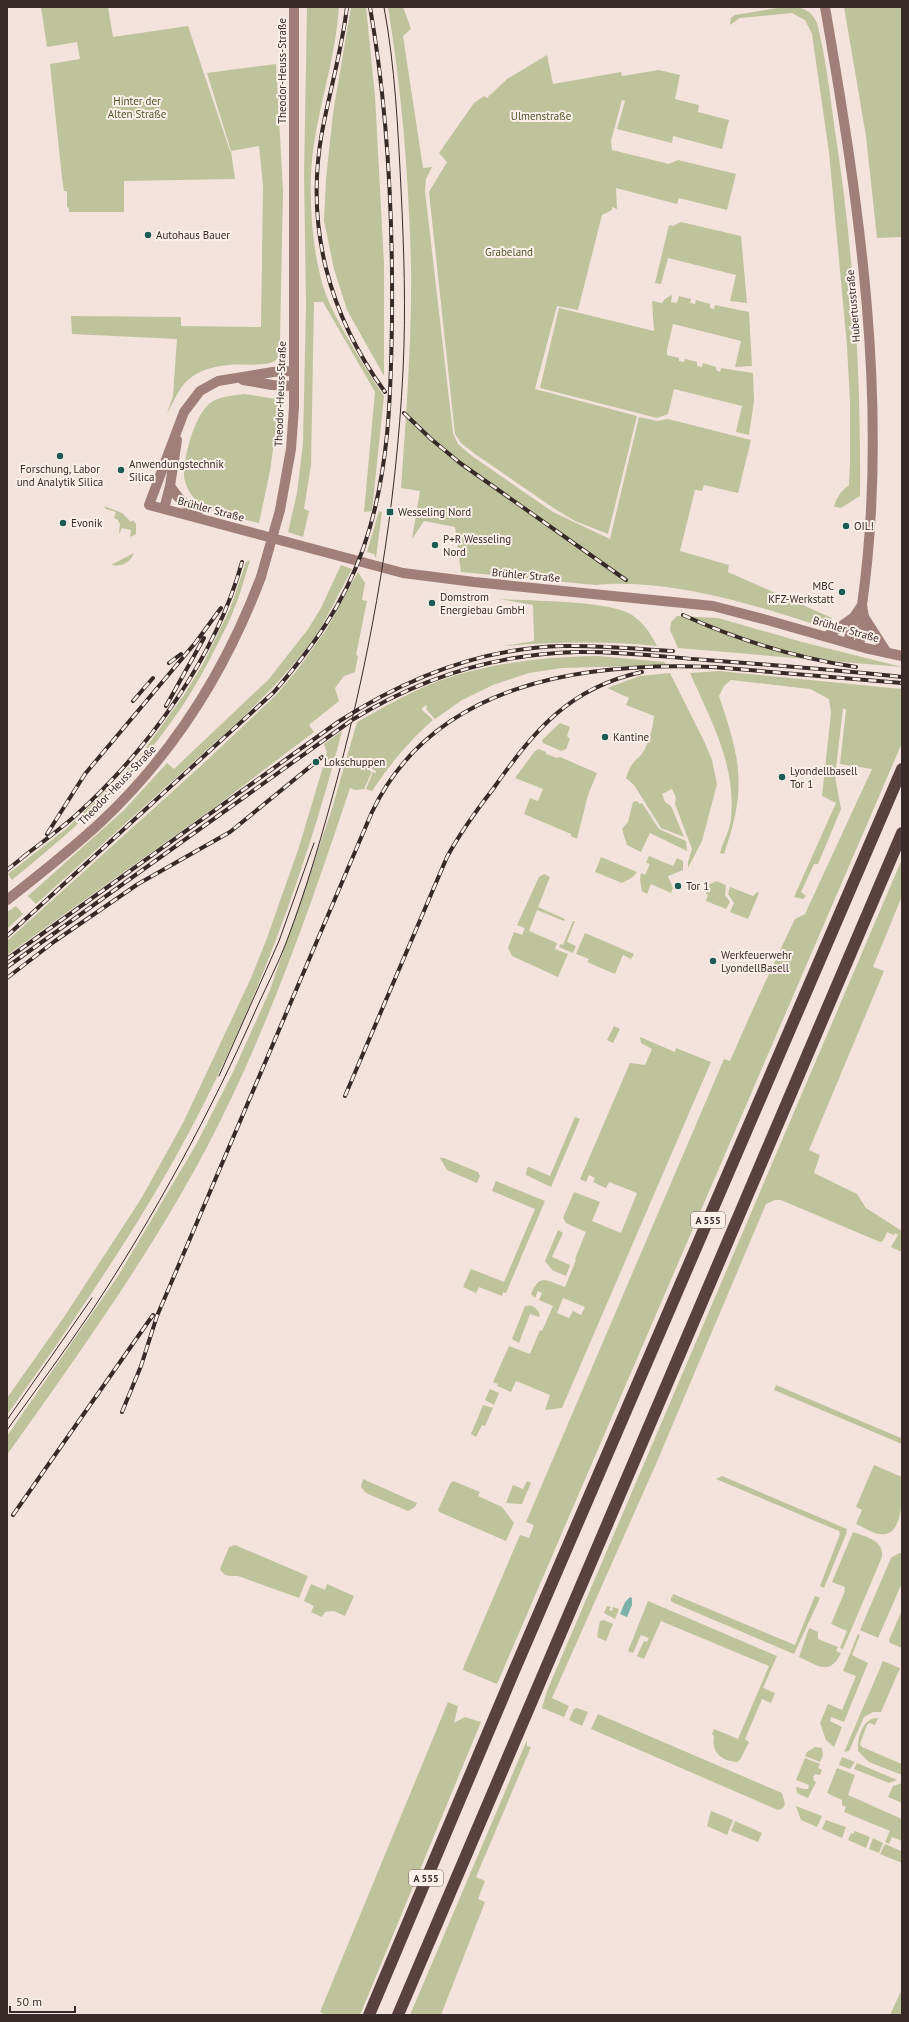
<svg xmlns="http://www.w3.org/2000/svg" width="909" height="2022" viewBox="0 0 909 2022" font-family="'PT Sans',sans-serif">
	<rect width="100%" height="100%" fill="#f3e3dc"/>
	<path fill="#bec39b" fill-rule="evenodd" d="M41,7H108L113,37L188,26L230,151H231L207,73L276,64L283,191L280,340C280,346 281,354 277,359C269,368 240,363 228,365C217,366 203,369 193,376C180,384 174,401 167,414L173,396L177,339L72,334L71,316L181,317V326L261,327L263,186L259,146L231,151L235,179L124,181V212H69V208L67,207V191H64L62,178L50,64L80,59L77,42L47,47Z
		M307,7H339C336,54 321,98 314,144C307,188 311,261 329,302C344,335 364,366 384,396L372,511L364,512L375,392L323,302H314L311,465L304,509L309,511L303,537L288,532L297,493L303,444L306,304L304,175Z
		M351,7H366L375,96L384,263V376L347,310L334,269L324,221L326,179L333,113Z
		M388,7H403L411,29L403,36L423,168L432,167L426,179L425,191L453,433L458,444L472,456L553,512L610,539L639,417L657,421L668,419L751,440L738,493L704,485L702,491L695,490L680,551L729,565L728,572L832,618L828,629C761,606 666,577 595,585L461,572L455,527L424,521L412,539L420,491L401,488C406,416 412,339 411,267C409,179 402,93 388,7Z
		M783,7C799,7 810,7 817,23C826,58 830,95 835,131C854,251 861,373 860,496L841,508L834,507C836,498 841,491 849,485L850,463V401L847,346L829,152L812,34L805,20L792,13L740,18L730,25L731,18L735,15Z
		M844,7H902V237L877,238L866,136Z
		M547,55L553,84L621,72L622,76L659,70L680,75L675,99L699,105L698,112L729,120L722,149L673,136L672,143L617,129L625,101L622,100L611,141L612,150L669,164L678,160L736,174L727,210L679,198L677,204L616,188L617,209L612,207V210L602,215L578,310L557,306L535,389L637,416L608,534L575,521L555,509L475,454L461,443L455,434L429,192L447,162L439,153L474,103L484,96L487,98L507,79Z
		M681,222L741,236L747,303L730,301L736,275L668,258L661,284L655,283L669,225L673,226Z
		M672,295L671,302L677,303L679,296L691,299L690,303L695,304L696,300L710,304V308L714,309L715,305L749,312L752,366L735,367L741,341L673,324L667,350V355L679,358V361L684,362L685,359L697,362V366L702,367L703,363L716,367V370L720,372L721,368L753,373L754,401L749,435L736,432L742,406L674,389L668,414L657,418L540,388L559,308L654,331L652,301L662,303L665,299Z
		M244,394L277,399L279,406L270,471L259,523C239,518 209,514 194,498C189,493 184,482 184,475C184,456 194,417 209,404C219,396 232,396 244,394Z
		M104,506L122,513L131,522L133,520L136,524V534L130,537L131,530L122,528L119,534L120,523L118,522V520L114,518L116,512L106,509Z
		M379,511L382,512L376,558L374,554L367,552Z
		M134,553C130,563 122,567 111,565Z
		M250,560C245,576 241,593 234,609C230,621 223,633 217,645C167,748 99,809 12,880L8,874L67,828L119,778L142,753L184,695L203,664L230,609L246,562Z
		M341,565L352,569L321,628L301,656L275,685L240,720L36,904L28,896L124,810L167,763L174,769L269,679L308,629L321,608Z
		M358,572L365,583L362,600L367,601L356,655L358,656L355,672L344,676L335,688L339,701L309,725L314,732L215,807L7,955V941L204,763L276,695L298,669L326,630Z
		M500,599C530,601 610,600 632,615C644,623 651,634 657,646C603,641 557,642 503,646L534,641L533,605Z
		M677,616L718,618L802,642L902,667L678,648L670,630L671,622Z
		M597,656L665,662L666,665L562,668L529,673L493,685L462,700L435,719L426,709L427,707L426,705L421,709L433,720C408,742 391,763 372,791L366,789L373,772L376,773V771L371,768L370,771L372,772L364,789L355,790L350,788C309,911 267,1032 207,1147C150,1255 78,1355 7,1455V1436L118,1276L197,1143L234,1070L270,990L331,812L357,722C382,708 408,693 436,682C488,663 542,657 597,656Z
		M719,671L902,689V743L497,1684L463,1670L464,1666L520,1535L529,1538L534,1525L526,1522L724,1059L730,1061C751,1013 772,966 795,919L805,914L872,769L840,764L846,710L843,708L835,776L841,809L818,864H814L801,892L806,896L803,899L794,897L836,803L822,796L831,713L829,699L810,689L731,680L724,686L719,696C741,761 747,788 724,854L720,853C723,842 730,830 731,818C736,764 711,721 690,673Z
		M670,673L704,741L712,760L717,784L702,841L688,868V862L692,849L675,804L676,798L672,789L662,794L665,802L671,806L684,837L661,828L634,785L626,778C631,764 631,765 641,755C648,747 653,727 654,716L626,705L629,698L607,688L640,676Z
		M560,723L570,727L567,736L570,739L566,749L561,751L543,743L542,740Z
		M342,731C303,882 247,1031 170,1167C121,1253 64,1335 7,1415V1398L64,1317L141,1199L184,1121L251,978L267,938L299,847L325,760L327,753L324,744Z
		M539,749L546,752V754L557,758L560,757L597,773L588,795L577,839L571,836V834L524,814L530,798L538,801L543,789L515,778L535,751Z
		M637,801L640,804L642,803L659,829L686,841L687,851L650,833L641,852L627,845L622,829L628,822L633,802Z
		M649,856L673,866L677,858L683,861V870L668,876L673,888L671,893L651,884L647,894L642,891L640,880L641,873L645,875L650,864L646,863Z
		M601,857L637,872L633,877L622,883L595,872Z
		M902,859V896L873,967L884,971L809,1150L820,1155L814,1173L857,1194L866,1208L902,1231V1252L891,1247L898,1235L895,1233L894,1235L887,1232L883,1241L880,1242L781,1200H775L766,1204L656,1464L552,1698L569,1706L564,1717L542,1708L547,1691Z
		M544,874L550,877L538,907L565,919L564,921L537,910L529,931L557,943L555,949L568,954L558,977L512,956L508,948L514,932L522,935L525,928L517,925L539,877Z
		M716,881L726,885L725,895L730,902L726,909L706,901L708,895L706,894L710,884Z
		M730,887L753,896L757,892L759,893L748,919L730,912L734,903L728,894Z
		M16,906L23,914L7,929V912Z
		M573,921H575L567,942L576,946L573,953L559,947L560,944L563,945Z
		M585,933L634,954L631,959L623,955L615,974L587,962L589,959L576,954Z
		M614,1026L620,1029L613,1043L607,1040Z
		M640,1037L675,1052L676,1048L711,1062L562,1408L545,1410L550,1395L516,1381L511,1392L497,1386L498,1384L493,1382L509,1346L530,1354L540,1330L542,1331L553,1306L539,1300L542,1293L538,1291L535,1298L531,1294C540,1272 547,1281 565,1287L576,1260L575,1259L586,1232L566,1223L563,1218L574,1192L600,1202L592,1221L621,1233L637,1193L609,1182L606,1188L593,1182L595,1178L589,1175L586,1182L580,1179L630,1063L645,1065L652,1049L641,1043ZM563,1298L585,1307L581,1315L573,1311L569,1318L557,1313Z
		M575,1117L580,1119L551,1187L526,1175L527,1168L529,1167L550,1176Z
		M440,1158H444L478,1172L480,1176L477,1183L447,1170Z
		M496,1181L545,1201L506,1293L503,1292L502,1296L479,1287L476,1293L463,1287L471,1269L504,1282L535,1209L492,1191Z
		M558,1230L563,1233L552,1257L570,1265L566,1276L552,1270L545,1261Z
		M525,1306C533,1304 537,1308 540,1315L539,1317L530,1314L519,1343L512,1339Z
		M776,1385L901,1438L902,1444L774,1390Z
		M490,1389L499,1393L494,1405L485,1400Z
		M483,1405L493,1408L485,1426L482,1425L476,1437L471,1434Z
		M874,1465L902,1477C902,1492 905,1539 879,1534C872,1533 863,1527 856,1524L862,1510L856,1507Z
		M722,1476L847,1529L846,1532H847L824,1588L820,1586L840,1534L839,1531L716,1479Z
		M363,1479L417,1503L415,1507L408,1511L366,1493L361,1487Z
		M453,1481L480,1492L478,1496L502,1507L514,1523L506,1541L439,1512L438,1510L450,1484Z
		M527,1481L531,1483L522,1504L506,1503L513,1485L523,1489Z
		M853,1532C866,1537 884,1540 882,1557L843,1649L840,1648L847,1631L831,1624L845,1591H844L845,1587L832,1582Z
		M235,1545L308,1576L299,1598L238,1576C230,1576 224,1577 220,1569L229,1547Z
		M899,1553H902V1583L878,1638L860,1630L891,1558Z
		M311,1584L325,1590L327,1584L354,1596L345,1616L334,1611L325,1612L322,1617L311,1612L314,1606L304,1601Z
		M673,1594L795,1645L815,1596L820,1598L794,1654L674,1603L671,1601V1597H672Z
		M648,1601L777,1656L763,1688L775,1693L771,1703L762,1699L745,1739L749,1742L740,1760L737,1762C722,1761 711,1753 714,1736L712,1734L714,1729L738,1739L769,1666L661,1621L644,1659L637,1656L644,1641L647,1642L649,1638L641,1635L633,1653L628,1651Z
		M607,1606L611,1607L609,1610L612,1611L613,1607L619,1609L615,1619L604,1613Z
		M902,1610V1648L890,1643L889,1640Z
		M604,1620L613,1624L606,1641L597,1637L600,1621Z
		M809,1628L818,1632V1639L838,1647L836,1651L841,1653C829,1677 818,1665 799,1657Z
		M858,1634L860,1635L852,1655L868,1663L844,1722L831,1717L830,1721L842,1727L834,1747L826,1740L820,1723L828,1704L842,1710L856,1676L843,1671Z
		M883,1661L900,1668L881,1712H873L864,1717L849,1751L844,1752Z
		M448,1702L458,1706L454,1723L465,1717L481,1722L360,2015H326L320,2012Z
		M577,1708L588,1712L582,1726L569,1720L574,1709Z
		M598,1714L782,1793L785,1804L783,1808L778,1810L591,1729Z
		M878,1718L875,1725L870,1723L867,1725L860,1744L862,1747L902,1764V1775L869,1762L858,1751C857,1738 863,1717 878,1718Z
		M527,1740V1746L531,1747L476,1877L485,1881L478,1899L485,1902L441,2015H410Z
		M815,1747L822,1748L823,1755L820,1762L805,1756L807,1752Z
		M842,1757L855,1762L850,1769L839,1765Z
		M805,1758L820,1764L818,1768L822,1770L820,1775L815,1774L813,1777L814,1779L813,1780L816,1782L808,1798L797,1793L796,1787L804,1789H808L809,1785L796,1780Z
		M857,1763L897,1780L889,1783L854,1769Z
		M837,1768L855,1775L848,1795L902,1819V1841L892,1837L889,1844L885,1842L890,1831L844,1812L846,1807L842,1805V1800L827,1793Z
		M902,1783V1803L888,1797L893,1786Z
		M796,1806L822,1816L817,1827L801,1820Z
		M711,1811L733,1820L727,1835L707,1826Z
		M826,1820L846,1827L842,1838L822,1829Z
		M735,1821L762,1833L758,1842L731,1831Z
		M855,1831L870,1837L866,1848L848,1840L851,1833L853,1834Z
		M873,1838L883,1843L879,1853L869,1849Z
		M885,1844L901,1851L902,1850V1863L880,1854Z
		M902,1989V2015H890Z"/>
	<path fill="#7ab1a8" d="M630,1597L632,1598V1605L627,1617L620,1614L625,1602Z"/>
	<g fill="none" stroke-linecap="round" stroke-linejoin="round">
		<path stroke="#a07f78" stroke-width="10" d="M825,7C859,203 890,406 862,605L864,617L859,646
			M294,371L273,372L218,381L200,391L184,412L149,505L403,573L474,582L713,606L767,620L865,648L902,656
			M243,380L272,385L294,386
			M170,486L178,497L200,518
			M164,509L170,486L177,440
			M280,510L291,449L294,407V7
			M864,617L887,653
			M827,636L854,617
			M848,643L854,617L862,605
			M7,900C39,875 72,849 102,821C174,753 226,670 261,577"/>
		<path stroke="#59413f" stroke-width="12" d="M369,2015L514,1671L902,769
			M398,2015L902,833"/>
		<path stroke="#382a28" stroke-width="1" d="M219,1076L279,941L314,843
			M7,1420L92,1298
			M7,1430C35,1391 64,1352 91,1312C155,1215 211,1112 258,1005C267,985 278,964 286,943C307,888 323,832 338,776C373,643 396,508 403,371C406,310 404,249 401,189C398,128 395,66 384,7"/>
		<g stroke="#382a28" stroke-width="4">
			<path id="rail" d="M347,7C342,49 330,90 322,132C305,227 329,315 385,392
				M404,413L431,439L460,463L626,580
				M683,615C738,640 797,658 856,667
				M169,663L181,654
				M133,701L153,678
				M166,706L204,638
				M47,834L85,774L196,642L221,608
				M23,857C41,843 59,830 75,816C148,750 216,657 242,562
				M7,870L27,854
				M7,936L274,692C312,648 344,604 363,549C389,476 391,396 392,319C393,215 388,110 370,7
				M7,959L338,722C406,678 482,648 563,646C600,645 636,649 673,651
				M7,967L352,720C420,678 496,654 577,652C620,651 664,657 706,660C772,665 837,670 902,677
				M7,978L55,941L138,884L230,832L322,757
				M345,1096L447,857C460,833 476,811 493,789C534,731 568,688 642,672
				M122,1412L141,1366L157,1316L372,812C434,682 584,662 713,667L902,683
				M13,1515L153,1315"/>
		</g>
		<use href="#rail" stroke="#faefe9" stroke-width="2.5" stroke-dasharray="8" stroke-linecap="butt"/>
		<path stroke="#a07f78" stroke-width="10" d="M261,577L280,510"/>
	</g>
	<g fill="#1c5b52" stroke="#faefe9" stroke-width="1.5">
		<circle cx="148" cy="235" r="4"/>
		<circle cx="60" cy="456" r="4"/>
		<circle cx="121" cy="470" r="4"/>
		<rect x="386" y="508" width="8" height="8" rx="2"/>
		<circle cx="63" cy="523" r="4"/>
		<circle cx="846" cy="526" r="4"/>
		<circle cx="435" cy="545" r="4"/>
		<circle cx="842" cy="592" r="4"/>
		<circle cx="432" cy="603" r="4"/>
		<circle cx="605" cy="737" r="4"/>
		<circle cx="316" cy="762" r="4"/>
		<circle cx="782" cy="777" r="4"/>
		<circle cx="678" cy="886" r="4"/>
		<circle cx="713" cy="961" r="4"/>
	</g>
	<g text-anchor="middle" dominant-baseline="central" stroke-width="4" stroke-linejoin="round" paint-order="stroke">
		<g fill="#faefe9" stroke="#726562" stroke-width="1">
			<rect x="691" y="1212" width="34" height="16" rx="3"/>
			<rect x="409" y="1870" width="34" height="16" rx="3"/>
		</g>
		<g font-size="10" font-weight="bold" fill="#382a28">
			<text x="708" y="1220">A 555</text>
			<text x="426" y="1878">A 555</text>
		</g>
		<g font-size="11" fill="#382a28" stroke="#faefe9">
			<text transform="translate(282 71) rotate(-90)">Theodor-Heuss-Straße</text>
			<text transform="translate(853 306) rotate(-95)">Hubertusstraße</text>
			<text transform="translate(280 394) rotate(-88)">Theodor-Heuss-Straße</text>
			<text transform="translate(211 509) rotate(15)">Brühler Straße</text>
			<text transform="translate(526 575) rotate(5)">Brühler Straße</text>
			<text transform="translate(846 629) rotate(16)">Brühler Straße</text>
			<text transform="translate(117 785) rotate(-46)">Theodor-Heuss-Straße</text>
		</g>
		<g font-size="11" fill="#50572b" stroke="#faefe9">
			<text x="137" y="101">Hinter der<tspan x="137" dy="13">Alten Straße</tspan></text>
			<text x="541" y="116">Ulmenstraße</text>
			<text x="509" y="252">Grabeland</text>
		</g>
		<g font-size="11" fill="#382a28" stroke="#faefe9" text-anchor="start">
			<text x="156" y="235">Autohaus Bauer</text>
			<text x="129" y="464">Anwendungstechnik<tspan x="129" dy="13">Silica</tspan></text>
			<text x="60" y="469" text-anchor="middle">Forschung, Labor<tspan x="60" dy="13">und Analytik Silica</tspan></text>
			<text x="398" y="512">Wesseling Nord</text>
			<text x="71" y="523">Evonik</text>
			<text x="854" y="526">OIL!</text>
			<text x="443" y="539">P+R Wesseling<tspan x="443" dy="13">Nord</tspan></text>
			<text x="834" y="586" text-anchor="end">MBC<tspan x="834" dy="13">KFZ-Werkstatt</tspan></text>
			<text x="440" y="597">Domstrom<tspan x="440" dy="13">Energiebau GmbH</tspan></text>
			<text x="613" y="737">Kantine</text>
			<text x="324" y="762">Lokschuppen</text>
			<text x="790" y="771">Lyondellbasell<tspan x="790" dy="13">Tor 1</tspan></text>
			<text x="686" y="886">Tor 1</text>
			<text x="721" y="955">Werkfeuerwehr<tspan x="721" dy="13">LyondellBasell</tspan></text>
		</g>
	</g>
	<rect width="909" height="2022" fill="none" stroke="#382a28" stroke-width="16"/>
	<path d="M10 2006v6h65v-6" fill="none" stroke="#382a28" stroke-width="2"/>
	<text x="16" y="2006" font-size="12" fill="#382a28" stroke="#faefe9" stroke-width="3" paint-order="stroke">50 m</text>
</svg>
